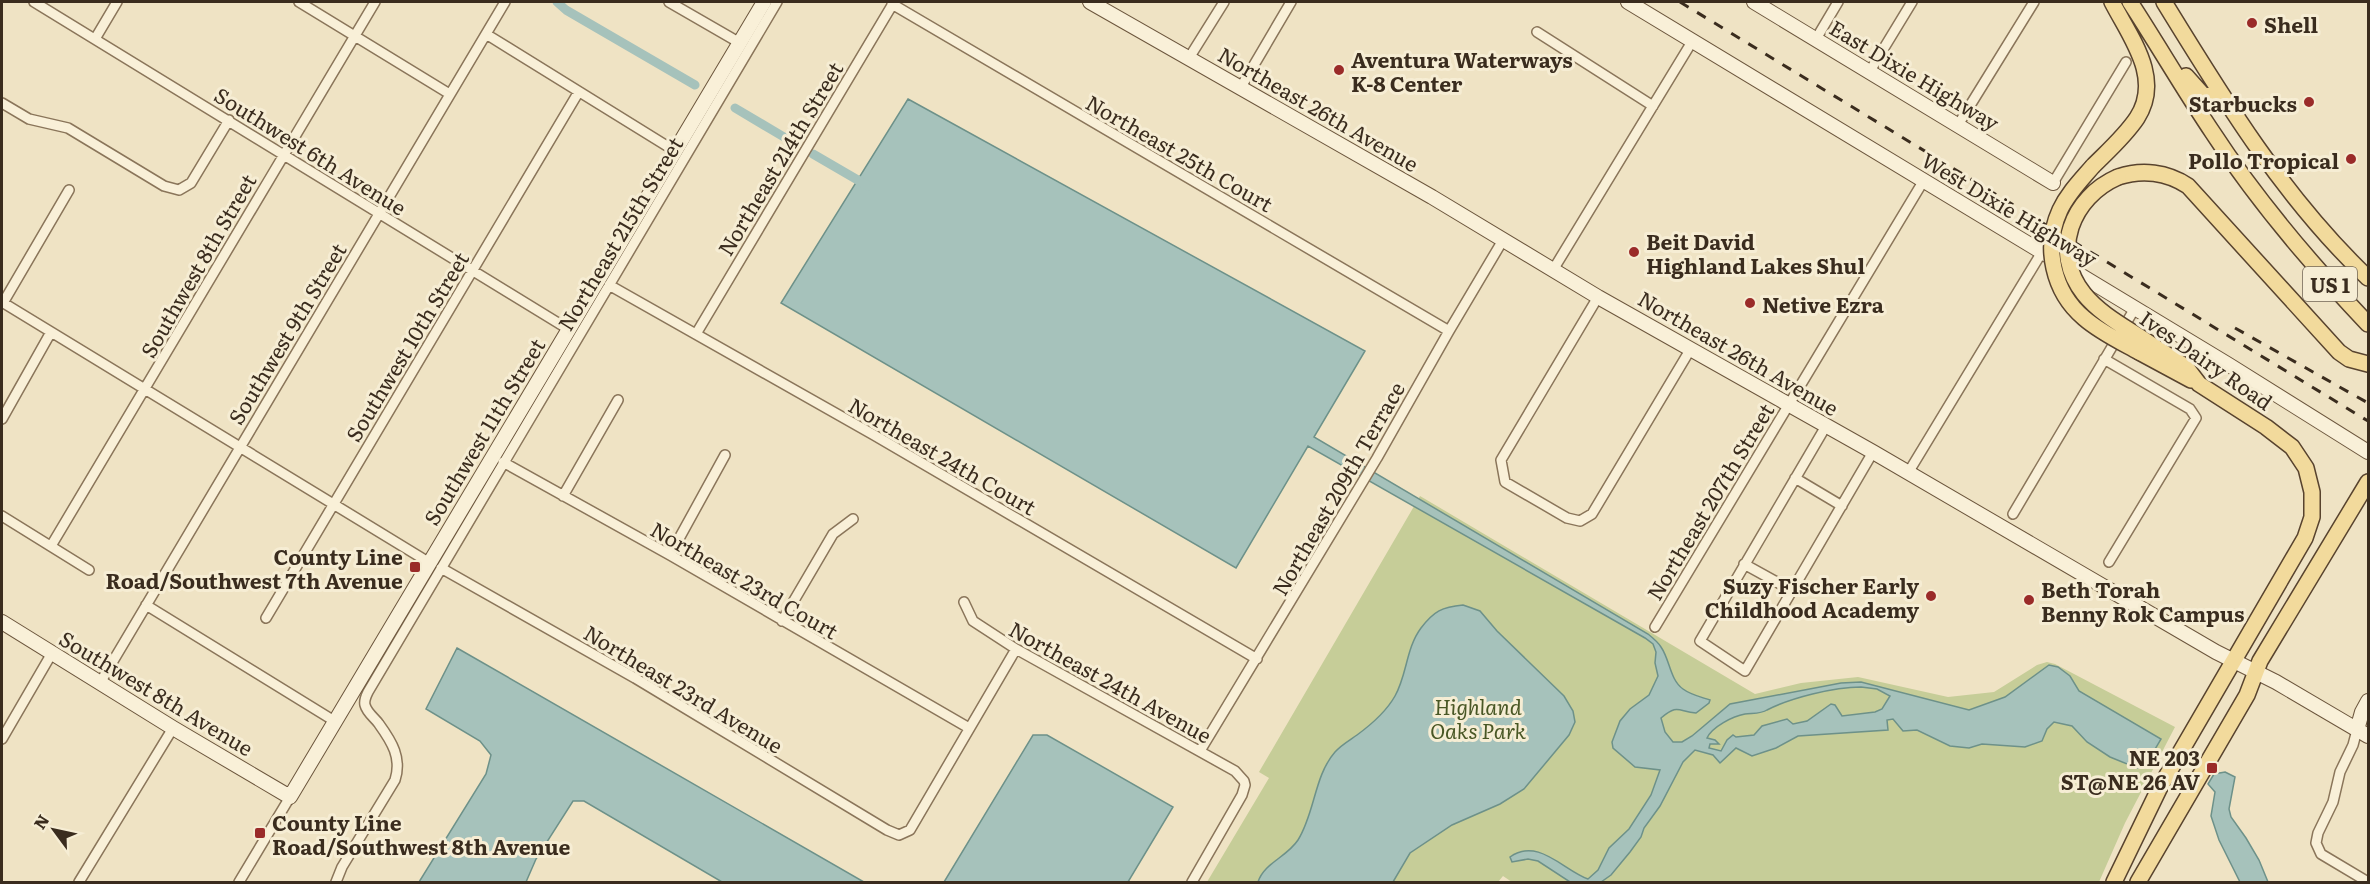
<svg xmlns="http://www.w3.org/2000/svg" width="2370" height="884" viewBox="0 0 2370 884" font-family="Literata,serif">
	<rect width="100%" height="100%" fill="#efe3c4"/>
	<path fill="#c6cd98" d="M1420,496L1755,694L1801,683L1858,677L1948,697L1994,692L2037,665L2047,662L2055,664L2175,727L2125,823L2099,882H1512L1503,876L1498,882H1207L1269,778L1259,772Z"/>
	<path fill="#a6c2bb" stroke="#6d9189" stroke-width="1.5" fill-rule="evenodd" d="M908,99L1365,351L1314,437L1648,634C1653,638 1658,642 1661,647C1670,660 1670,680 1683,689C1691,695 1701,697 1710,700L1709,703L1696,713C1677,711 1678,704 1661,718L1665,732L1673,742H1682L1692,736L1730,704L1841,683L1861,682L1969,710L2005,697L2049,665L2058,667L2070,676L2079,691L2161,739C2154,751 2149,761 2137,768L2110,757L2087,742L2072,726L2054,722L2047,729L2042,741L2025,747L1982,744L1969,748L1950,746L1917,730L1903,731L1893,719L1887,720L1888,730L1798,736L1776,748L1752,756L1736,748L1720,763L1713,755L1695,750L1683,762L1660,806L1644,828L1641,837L1630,852L1611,875L1601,882H1570L1538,861L1528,859L1512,862L1510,857C1538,837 1563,870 1588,879L1598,870L1609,848L1629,829L1651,795L1660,770L1635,767L1613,748L1612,742L1620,721L1630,709L1649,695L1658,676L1655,663L1656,652L1653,644L1645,638L1308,446L1236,568L781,303ZM1861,687L1877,689L1890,696L1882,709L1875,712L1842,716L1835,705L1831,704L1807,721L1793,724L1787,719L1762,726L1754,735L1736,737L1733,735L1727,740L1721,751L1709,748L1710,744H1719L1715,740L1707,738C1712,727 1733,716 1745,714C1752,713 1761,714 1767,710C1790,698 1834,687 1861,687Z
		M1463,605L1480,611L1497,631L1564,696L1573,711L1575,722L1569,735L1524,789L1500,804L1452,825L1410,853L1393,882H1258C1264,863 1287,857 1298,840C1315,813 1314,776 1335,752C1341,745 1350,740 1357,735C1372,724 1386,712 1395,696C1407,675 1406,648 1421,628C1434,611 1442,607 1463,605Z
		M457,648L864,882H722L584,801H573L536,859L526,882H419L486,774L491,755L480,741L426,709Z
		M1033,735H1047L1173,807L1128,882H944Z
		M2225,772L2235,777L2229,809L2231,817L2246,838L2259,860L2268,882H2240L2219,840L2211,816L2215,792L2208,784L2214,774Z"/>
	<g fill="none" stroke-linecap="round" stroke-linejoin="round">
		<path stroke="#a6c2bb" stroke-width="9" d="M557,2L566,10L695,85
			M735,108L794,143
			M813,154L868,186"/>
		<g stroke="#8a755a" stroke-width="12">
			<path id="street" d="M34,2L568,329
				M299,2L448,93
				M669,2L740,43
				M892,4L1449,331
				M1537,32L1653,106
				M486,34L675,151
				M95,39L117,2
				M1816,39L1838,2
				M1189,58L1224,2
				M1870,71L1912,2
				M1241,87L1291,2
				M2,103L29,119L68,128L164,186L179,190L191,183L229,120
				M1958,125L2034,2
				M2053,183L2126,62
				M1553,270L1693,40
				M609,285L874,435L1257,659
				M1598,297L1501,460L1505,482L1567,518L1580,521L1592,514L1690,350
				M2,302L430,563
				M3,303L69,190
				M696,334L894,2
				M2104,359L2190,409L2196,418L2109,562
				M2,419L51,332
				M1826,426L1700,641L1745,671L1873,452
				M503,462L670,555L969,728
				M1908,473L2042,252
				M1795,478L1842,506
				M563,496L618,400
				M2013,514L2135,308
				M2,516L89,570
				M51,546L375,2
				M670,555L725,455
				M1744,564L1791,590
				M441,568L635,678L887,830L899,835L910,830L1016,649
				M964,602L973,621L1016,649L1235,771L1244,781L1245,785L1242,795L1192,882
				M146,605L336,722
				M266,618L578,93
				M782,621L833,534L853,519
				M1655,627L1924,180
				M100,683L505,2
				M2357,730L2353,745L2340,772L2333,802L2318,833L2316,843L2321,854L2368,882
				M2,739L52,653
				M1200,751L1377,458L1449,331L1503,240
				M79,882L173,728
				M239,882L290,797
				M336,882L342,867L395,780C402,758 392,742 379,724C375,718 367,713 365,705C364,701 366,696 368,692L777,2"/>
		</g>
		<g stroke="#6c563d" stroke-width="16">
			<path id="secondary" d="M1090,2L1432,197L1598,297L1873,452L2216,652L2276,682L2368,736
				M1628,2L2229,365L2368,452
				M1754,2L2053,183
				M2,622L173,728L290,797L764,2
				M2357,730L2362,712L2368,701"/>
		</g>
		<g stroke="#58432e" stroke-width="18">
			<path id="primary" d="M2130,2C2158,45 2184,90 2213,133C2258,202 2311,264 2368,324
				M2164,2C2224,100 2284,198 2368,278
				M2186,76L2203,95L2223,97
				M2093,166C2108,151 2125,136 2137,118C2163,78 2130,37 2112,2
				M2118,177C2142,169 2167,172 2188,186L2339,352L2349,359L2368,364
				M2139,352L2191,380
				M2114,882L2159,789L2305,538L2312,517V492L2306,468L2292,447L2266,427L2199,384L2186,367L2146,341
				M2138,882L2247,695L2260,661L2368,482"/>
		</g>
		<use href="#street" stroke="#f9f0d8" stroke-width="9"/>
		<use href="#secondary" stroke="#f9f0d8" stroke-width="14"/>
		<use href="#primary" stroke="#f2da9c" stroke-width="15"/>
		<path stroke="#3a2c1e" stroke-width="3" stroke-dasharray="10 10" stroke-linecap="butt" d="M1680,2L2368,421
			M2235,328L2368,403"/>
		<g stroke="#58432e" stroke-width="18" stroke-linecap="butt">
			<path id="primary-bridge" d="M2093,166C2081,180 2068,193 2060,210C2043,247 2053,292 2084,318C2100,332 2121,342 2139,352
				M2118,177C2072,197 2050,252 2084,294C2100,314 2125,327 2146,341"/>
		</g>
		<use href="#primary-bridge" stroke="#f2da9c" stroke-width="15"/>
	</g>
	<g fill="#9a2b29" stroke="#f6edd4" stroke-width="2">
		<circle cx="2252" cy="23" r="6"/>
		<circle cx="1339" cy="70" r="6"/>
		<circle cx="2309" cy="102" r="6"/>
		<circle cx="2351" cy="159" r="6"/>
		<circle cx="1634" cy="252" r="6"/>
		<circle cx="1750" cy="303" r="6"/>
		<rect x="409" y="561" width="12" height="12" rx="3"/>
		<circle cx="1931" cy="596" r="6"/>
		<circle cx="2029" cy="600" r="6"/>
		<rect x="2206" y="762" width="12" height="12" rx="3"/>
		<rect x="254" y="827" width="12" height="12" rx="3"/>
	</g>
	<g text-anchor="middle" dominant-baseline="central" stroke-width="6" stroke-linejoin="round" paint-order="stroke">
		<rect fill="#f6edd4" stroke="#726655" stroke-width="1.5" x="2303" y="267" width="54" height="34" rx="4.5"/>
		<g font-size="20" font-weight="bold" fill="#3a2c1e">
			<text x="2330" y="284">US 1</text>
		</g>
		<g font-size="21" font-weight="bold" fill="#3a2c1e" stroke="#f6edd4" text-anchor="start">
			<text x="2264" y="23">Shell</text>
			<text x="1351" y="58">Aventura Waterways<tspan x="1351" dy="24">K-8 Center</tspan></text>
			<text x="2297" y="102" text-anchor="end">Starbucks</text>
			<text x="2339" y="159" text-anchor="end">Pollo Tropical</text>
			<text x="1646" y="240">Beit David<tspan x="1646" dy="24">Highland Lakes Shul</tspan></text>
			<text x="1762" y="303">Netive Ezra</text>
			<text x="403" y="555" text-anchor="end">County Line<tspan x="403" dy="24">Road/Southwest 7th Avenue</tspan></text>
			<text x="1919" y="584" text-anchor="end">Suzy Fischer Early<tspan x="1919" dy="24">Childhood Academy</tspan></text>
			<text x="2041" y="588">Beth Torah<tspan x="2041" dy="24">Benny Rok Campus</tspan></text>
			<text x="2200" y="756" text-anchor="end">NE 203<tspan x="2200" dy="24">ST@NE 26 AV</tspan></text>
			<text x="272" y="821">County Line<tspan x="272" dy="24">Road/Southwest 8th Avenue</tspan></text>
		</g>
		<g font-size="21" fill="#3a2c1e" stroke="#f6edd4">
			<text transform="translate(1915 74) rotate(31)">East Dixie Highway</text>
			<text transform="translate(1319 108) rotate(30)">Northeast 26th Avenue</text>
			<text transform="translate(311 150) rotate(32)">Southwest 6th Avenue</text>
			<text transform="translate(1180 152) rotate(30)">Northeast 25th Court</text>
			<text transform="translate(779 158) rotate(-59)">Northeast 214th Street</text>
			<text transform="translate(2010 208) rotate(31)">West Dixie Highway</text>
			<text transform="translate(619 233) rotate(-59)">Northeast 215th Street</text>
			<text transform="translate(197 265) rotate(-60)">Southwest 8th Street</text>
			<text transform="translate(286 333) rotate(-59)">Southwest 9th Street</text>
			<text transform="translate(406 346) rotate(-59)">Southwest 10th Street</text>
			<text transform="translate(1739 352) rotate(30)">Northeast 26th Avenue</text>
			<text transform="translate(2207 359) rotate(35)">Ives Dairy Road</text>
			<text transform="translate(483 431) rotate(-59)">Southwest 11th Street</text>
			<text transform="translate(943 455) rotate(30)">Northeast 24th Court</text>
			<text transform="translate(1337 488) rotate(-60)">Northeast 209th Terrace</text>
			<text transform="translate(1709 501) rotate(-59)">Northeast 207th Street</text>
			<text transform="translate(745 579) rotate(30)">Northeast 23rd Court</text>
			<text transform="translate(1111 681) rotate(29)">Northeast 24th Avenue</text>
			<text transform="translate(684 688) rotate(31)">Northeast 23rd Avenue</text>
			<text transform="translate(157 692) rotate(31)">Southwest 8th Avenue</text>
		</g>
		<g font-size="21" font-style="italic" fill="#495725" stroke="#f6edd4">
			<text x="1478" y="705">Highland<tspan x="1478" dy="24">Oaks Park</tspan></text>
		</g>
	</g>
	<rect width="2370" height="884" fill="none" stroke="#3a2c1e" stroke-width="6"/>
	<g transform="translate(54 830) rotate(303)" stroke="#f6edd4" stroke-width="4.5" paint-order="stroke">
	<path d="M0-4.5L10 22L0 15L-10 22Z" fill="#3a2c1e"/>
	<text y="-9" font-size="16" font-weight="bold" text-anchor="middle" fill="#3a2c1e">N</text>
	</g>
</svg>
